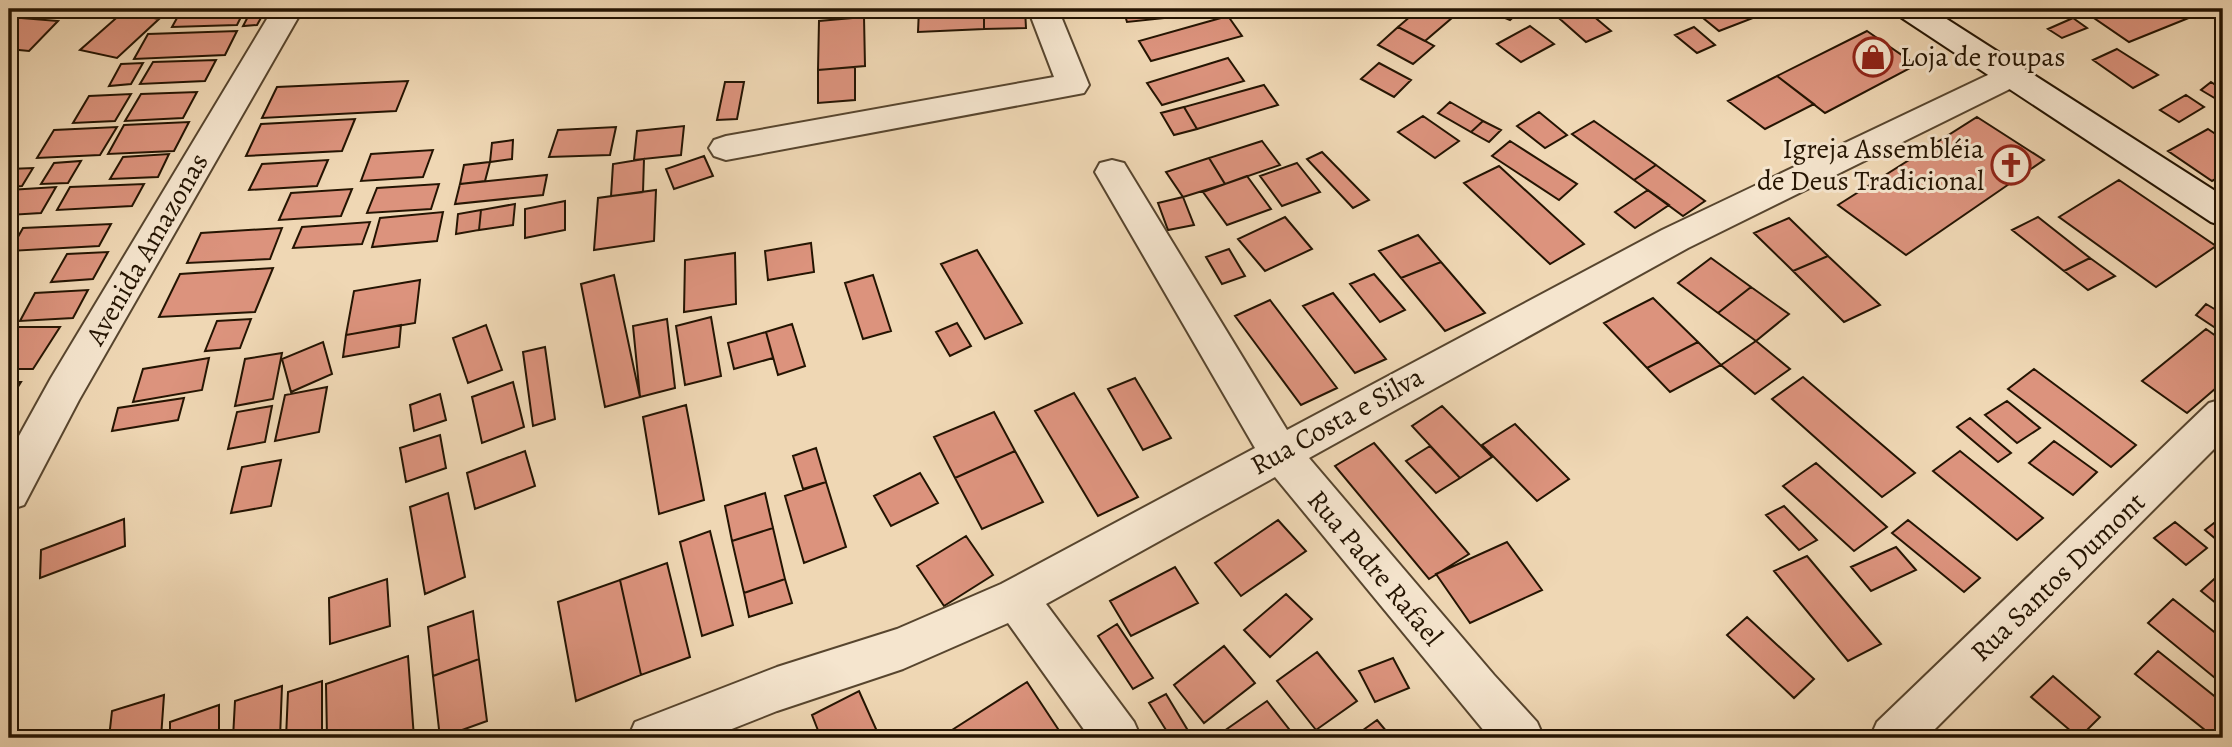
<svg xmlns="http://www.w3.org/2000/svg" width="2232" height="747" viewBox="0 0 2232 747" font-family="Alegreya,serif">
	<rect width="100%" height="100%" fill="#efd7b4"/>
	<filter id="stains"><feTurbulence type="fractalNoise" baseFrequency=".00286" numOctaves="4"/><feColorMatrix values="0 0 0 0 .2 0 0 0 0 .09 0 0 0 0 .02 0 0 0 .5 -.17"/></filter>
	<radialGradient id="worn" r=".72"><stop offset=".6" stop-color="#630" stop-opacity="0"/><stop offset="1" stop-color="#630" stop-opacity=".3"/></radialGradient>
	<path fill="#dc937d" stroke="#241402" stroke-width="2" d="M182,9H245L237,25L172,27Z
		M252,9H266L257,25L243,26Z
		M919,9H984V29L918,32Z
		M984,9H1025L1026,28L984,29Z
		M1123,9H1212L1213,13L1127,22Z
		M1419,9H1457L1460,11L1425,41L1398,27Z
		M1497,9H1522L1510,20L1493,13Z
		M1585,9L1611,31L1586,42L1560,19Z
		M1692,9H1742L1753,18L1719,31Z
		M2111,9H2203L2206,11L2129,42L2091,16Z
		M123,12L159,19L117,58L80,50Z
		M1228,16L1242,36L1151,61L1139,41Z
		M9,17L58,21L29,51L9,49Z
		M864,17L865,66L818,70L819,21Z
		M2073,18L2087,28L2062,38L2048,29Z
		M1530,26L1554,44L1521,62L1497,44Z
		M1398,27L1425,41L1434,46L1413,64L1378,45Z
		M1694,27L1715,45L1697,53L1675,35Z
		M237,31L225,55L134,59L148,34Z
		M1867,31L1916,65L1825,113L1777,76Z
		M2117,49L2158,75L2133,88L2093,60Z
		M1228,58L1244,81L1162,105L1147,83Z
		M216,60L205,81L140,84L153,62Z
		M143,63L131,84L109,86L121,64Z
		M1379,63L1411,80L1394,97L1361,79Z
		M855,67V100L818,103V70Z
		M1777,76L1814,104L1765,129L1728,101Z
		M408,81L396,111L262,118L277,87Z
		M725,82H744L737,119L717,120Z
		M2211,82L2223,90V103L2201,90Z
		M1264,85L1278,105L1197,129L1184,107Z
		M197,92L183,118L125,121L141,94Z
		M131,94L115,121L73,123L89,96Z
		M2186,95L2204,107L2179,122L2160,110Z
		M1450,102L1483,121L1471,132L1438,113Z
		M1184,107L1197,129L1174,135L1161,113Z
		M1539,112L1567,135L1545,148L1517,126Z
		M1423,116L1459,141L1435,158L1398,132Z
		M1977,117L2044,160L1906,255L1838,205Z
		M355,119L342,151L246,156L261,124Z
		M1483,121L1501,130L1489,142L1471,132Z
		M1594,121L1656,165L1634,180L1572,134Z
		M189,122L174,151L108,154L124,125Z
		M684,126L681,155L634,160L637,131Z
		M117,127L100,155L37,158L54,130Z
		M616,127L610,155L549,157L558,130Z
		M2208,129L2223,139V175L2212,181L2168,151Z
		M513,140L512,159L490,162L492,143Z
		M1262,141L1280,165L1225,184L1209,158Z
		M1510,141L1577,184L1559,200L1492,156Z
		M433,150L423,177L361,181L371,154Z
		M1322,152L1369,200L1353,208L1307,159Z
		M169,154L158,177L110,179L123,157Z
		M704,156L713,176L674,189L666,169Z
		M1209,158L1225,184L1183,197L1166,172Z
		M644,159L643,192L611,196L613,164Z
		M328,160L317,186L249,190L262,164Z
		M81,161L68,183L41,184L54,163Z
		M490,162L485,181L460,184L464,165Z
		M1297,163L1320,192L1282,206L1260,176Z
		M1656,165L1705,201L1683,216L1634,180Z
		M1499,166L1584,244L1550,264L1464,183Z
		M33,168L22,186L9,187V169Z
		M547,175L543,195L455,204L460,184Z
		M1247,176L1271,209L1227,225L1203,192Z
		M2119,180L2216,246L2156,287L2059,217Z
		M144,184L132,206L57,210L70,187Z
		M439,184L431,209L367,213L377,188Z
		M56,187L41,213L9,215V190Z
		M352,189L341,216L279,220L291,193Z
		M656,190L654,241L594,250L598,198Z
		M1648,190L1669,205L1635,228L1615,212Z
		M1183,197L1194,225L1168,230L1158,203Z
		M565,201V230L525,238V209Z
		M515,204L513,225L479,230L481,210Z
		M481,210L479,230L456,234L458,214Z
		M443,212L437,241L372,247L380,218Z
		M1285,217L1312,249L1265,271L1238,239Z
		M2038,217L2090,258L2064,271L2012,230Z
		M1789,218L1828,256L1793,271L1754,233Z
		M370,222L362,244L293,248L302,227Z
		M111,224L99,246L10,251L23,228Z
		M282,228L270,259L187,263L201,233Z
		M1418,235L1441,262L1401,278L1379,251Z
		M811,243L814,272L768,280L765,251Z
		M1229,249L1245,276L1222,284L1206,257Z
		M977,250L1022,323L985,339L941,264Z
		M108,252L93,279L51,282L67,254Z
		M735,253L736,304L684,312L685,260Z
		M1828,256L1880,305L1844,322L1793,271Z
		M1711,258L1751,287L1718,313L1678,283Z
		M2090,258L2115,276L2088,290L2064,271Z
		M1441,262L1485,313L1445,331L1401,278Z
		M273,268L255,312L159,317L180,274Z
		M1374,274L1405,310L1380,322L1350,284Z
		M614,275L640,397L605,407L581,284Z
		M873,275L891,331L863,339L845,283Z
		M420,280L415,323L346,335L354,291Z
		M1751,287L1789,314L1756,341L1718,313Z
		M88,290L73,318L20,321L35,293Z
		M1333,293L1386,359L1355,373L1303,306Z
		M1653,298L1698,342L1647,368L1604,323Z
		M1270,300L1337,388L1301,405L1235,316Z
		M2206,304L2223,314V333L2196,315Z
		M711,317L721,376L685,385L676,326Z
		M251,319L240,348L205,351L217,321Z
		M667,319L675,388L640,397L633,326Z
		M957,323L971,346L950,356L936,332Z
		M792,324L805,366L778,375L766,332Z
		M401,325L399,347L343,357L346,335Z
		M486,325L502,370L468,383L453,338Z
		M9,327H60L33,369H9Z
		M2206,329L2223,341V382L2187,413L2142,381Z
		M766,332L773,358L734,369L728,343Z
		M1756,341L1790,369L1755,394L1721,365Z
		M323,342L332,374L291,392L282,359Z
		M1698,342L1721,365L1670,392L1647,368Z
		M545,347L555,419L533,426L523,352Z
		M282,353L273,399L235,406L245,359Z
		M209,358L202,390L133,402L143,369Z
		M2034,369L2136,445L2111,467L2008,389Z
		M1803,377L1915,473L1882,497L1772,399Z
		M1135,378L1171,438L1143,450L1108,389Z
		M9,382H21L9,401Z
		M513,382L524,427L482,443L472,397Z
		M327,387L319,432L275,441L285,395Z
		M1074,393L1138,497L1098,516L1035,411Z
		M440,394L446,420L414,431L410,405Z
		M184,398L178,420L112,431L118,408Z
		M2007,401L2040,428L2017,443L1985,415Z
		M686,405L704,500L659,514L643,417Z
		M272,406L265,442L228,449L237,412Z
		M1442,406L1492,457L1460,478L1412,426Z
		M994,412L1015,451L955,478L934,437Z
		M1970,418L2011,453L1998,462L1957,427Z
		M1515,424L1569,479L1537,501L1482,445Z
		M440,435L446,468L406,482L400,448Z
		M2054,441L2097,472L2073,495L2029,463Z
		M1374,443L1469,554L1429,579L1335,466Z
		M1430,446L1460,478L1436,493L1406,461Z
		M816,448L826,482L803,489L793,456Z
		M525,451L535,486L475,509L467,473Z
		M1015,451L1043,502L982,529L955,478Z
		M1960,451L2043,518L2017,540L1933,471Z
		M281,460L271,506L231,513L242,467Z
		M1816,463L1887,527L1854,551L1783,486Z
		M920,473L938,503L891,526L874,496Z
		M826,482L846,547L804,563L785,496Z
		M448,493L465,577L425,594L410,507Z
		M765,493L773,528L732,541L725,506Z
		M1784,506L1817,540L1799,550L1766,515Z
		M2223,516V545L2205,530Z
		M124,519L125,546L40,578L41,550Z
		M1278,520L1306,551L1241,596L1215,563Z
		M1908,520L1980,578L1964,592L1892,533Z
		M2175,522L2207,548L2186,565L2154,538Z
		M773,528L785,579L744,593L732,541Z
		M710,531L733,625L702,636L680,542Z
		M966,536L993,575L944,606L917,566Z
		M1507,542L1542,590L1470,623L1436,574Z
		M1896,547L1916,570L1871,591L1851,567Z
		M1807,556L1881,644L1848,661L1774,571Z
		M667,563L690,657L641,675L620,580Z
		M1175,567L1198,603L1131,636L1110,601Z
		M2223,571V609L2201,591Z
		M387,579L390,626L330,644L329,598Z
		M785,579L792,603L749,617L744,593Z
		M620,580L641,675L576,701L558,602Z
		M1286,594L1312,619L1270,657L1244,630Z
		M2173,599L2223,639V670L2215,678L2148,623Z
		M473,611L479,659L433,676L428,627Z
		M1747,617L1814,679L1794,698L1727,635Z
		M1117,624L1153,678L1133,689L1098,636Z
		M1224,646L1255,683L1204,723L1174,685Z
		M2158,651L2223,703V728L2215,738L2135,674Z
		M1317,652L1357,701L1316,730L1277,681Z
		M408,656L414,738H327L326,684Z
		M1393,658L1409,688L1375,702L1359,671Z
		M479,659L487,721L440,738L433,676Z
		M2053,676L2100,717L2079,738L2031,697Z
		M322,681V738H286L288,692Z
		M1027,682L1064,738H957L952,730Z
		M282,686L280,738H233L235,701Z
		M859,691L880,738H821L812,715Z
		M1166,694L1187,729L1171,738L1149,703Z
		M164,695L161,738H109L112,711Z
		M1267,701L1296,738H1214Z
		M219,705V738H170V722Z
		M1377,720L1392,738H1352Z"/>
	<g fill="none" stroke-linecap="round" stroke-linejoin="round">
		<g stroke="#57452e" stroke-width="4">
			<path id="street" d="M273,9H303L79,400L24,505L9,510V454L51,378Z
				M1028,9H1058L1089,85L1084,93L726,160L714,156L709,148L714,140L726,136L1054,77Z
				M2011,64L2022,67L2027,75L2022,83L1688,248L1309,458L1494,675L1537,722L1544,738H1490L1275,477L1046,604L1134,722L1141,738H1090L1008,623L903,669L777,711L709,738H628L635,722L777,667L897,629L1001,584L1255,448L1095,172L1100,163L1112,160L1124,163L1287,430L1662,230Z
				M2223,399V440L1926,738H1870L1877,722L2209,403Z"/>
		</g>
		<g stroke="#241402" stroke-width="4">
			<path id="secondary" d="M1895,9H1931L2223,196V226L2211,222L1899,16Z"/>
		</g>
		<use href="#street" fill="#f5e5ce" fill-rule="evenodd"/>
		<use href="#secondary" fill="#f5e5ce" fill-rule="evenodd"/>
	</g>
	<defs>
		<g id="shop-ring" transform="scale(2.0125)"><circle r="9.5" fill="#f5e5ce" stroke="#8f2418" stroke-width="1.5"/><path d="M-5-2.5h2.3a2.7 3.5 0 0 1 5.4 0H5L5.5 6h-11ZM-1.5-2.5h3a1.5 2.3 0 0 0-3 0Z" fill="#8f2418"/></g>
		<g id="church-ring" transform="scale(2.0125)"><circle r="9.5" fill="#f5e5ce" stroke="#8f2418" stroke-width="1.5"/><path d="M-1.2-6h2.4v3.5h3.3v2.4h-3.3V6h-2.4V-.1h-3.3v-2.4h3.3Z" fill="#8f2418"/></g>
	</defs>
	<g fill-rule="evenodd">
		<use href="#shop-ring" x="1873" y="57"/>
		<use href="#church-ring" x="2011" y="165"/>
	</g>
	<g text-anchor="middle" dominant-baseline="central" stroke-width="6" stroke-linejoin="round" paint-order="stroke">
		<g font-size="28" fill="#241402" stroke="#f5e5ce" text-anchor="start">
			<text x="1900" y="57">Loja de roupas</text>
			<text x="1984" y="149" text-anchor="end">Igreja Assembléia<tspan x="1984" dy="32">de Deus Tradicional</tspan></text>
		</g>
		<g font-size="28" fill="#241402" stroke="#f5e5ce">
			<text transform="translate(147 249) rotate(-60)">Avenida Amazonas</text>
			<text transform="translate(1337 421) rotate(-29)">Rua Costa e Silva</text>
			<text transform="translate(1375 568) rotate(50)">Rua Padre Rafael</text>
			<text transform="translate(2058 577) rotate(-44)">Rua Santos Dumont</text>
		</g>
	</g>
	<rect width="2232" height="747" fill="none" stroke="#efd7b4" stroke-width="35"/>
	<rect x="10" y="10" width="2211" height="726" fill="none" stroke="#241402" stroke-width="3.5"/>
	<rect x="18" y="18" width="2197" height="712" fill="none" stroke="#241402" stroke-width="2"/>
	<rect width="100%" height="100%" filter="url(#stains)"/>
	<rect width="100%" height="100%" fill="url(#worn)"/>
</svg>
